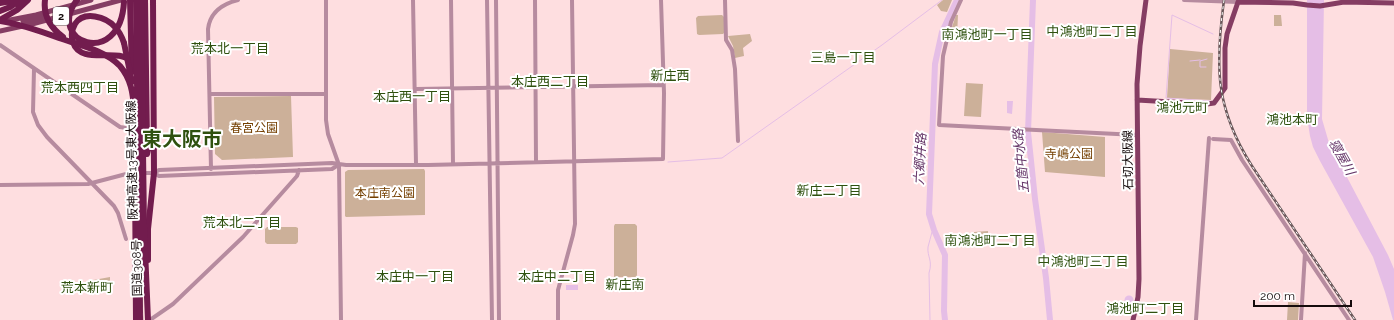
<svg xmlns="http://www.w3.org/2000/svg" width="1394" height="320" viewBox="0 0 1394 320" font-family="Raleway,'Noto Sans JP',sans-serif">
	<rect width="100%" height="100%" fill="#fedee0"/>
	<path fill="#ccb099" d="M943,0H952L947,12L941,11L937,5Z
		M722,15L724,17V33L723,34L699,35L697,34L696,18L698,16Z
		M956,15H958L957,36H949Z
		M1274,15H1281L1282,26H1274Z
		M750,34L752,41L743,48L744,56L735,58L733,46L728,36Z
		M1170,49L1213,53L1211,100L1167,98Z
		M966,83L983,84L981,117L964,116Z
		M291,96L293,157L222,160L215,154L214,97Z
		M1042,132L1105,137V177L1045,172Z
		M424,169L425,171V215L346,217L345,216V172L348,170Z
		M615,224H635L637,226V275L636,277H614V226Z
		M267,227H296L298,228V242L296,244H267L265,242V229Z
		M988,231V238H983V246H975L974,232Z
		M110,277V283L88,285V281Z
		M1288,302L1299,303L1298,320H1287Z"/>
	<path fill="#e5bee6" d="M1307,0H1324L1322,119L1329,143L1388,255L1394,269V320H1393L1385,292L1373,257L1320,161L1313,147L1310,136L1307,117Z
		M1007,101H1013L1012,114L1007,113Z
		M566,285H578V290H566Z
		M1124.5 300a4.5 4.5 0 1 1 9 0a4.5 4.5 0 1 1-9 0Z"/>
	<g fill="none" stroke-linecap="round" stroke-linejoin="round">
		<path stroke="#e5bee6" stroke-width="1" d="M1190,61L1200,60
			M1206,67H1200V61L1207,59
			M1210,101L1166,98L1172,15L1213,34
			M668,162L722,158L882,45L942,0
			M930,320L929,273C933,260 927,257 928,247C929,242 931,237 932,232L934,230"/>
		<path stroke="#e5bee6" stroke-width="6" d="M1033,0L1028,132L1035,199L1046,278L1050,320
			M945,320L944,311L945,255L934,230L929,214L935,64L942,32L957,0"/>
		<path stroke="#b68b9f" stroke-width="4" d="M326,0V120L328,134L339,165L341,320
			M413,0L416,164
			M451,0L453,164
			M487,0L492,320
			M496,0L499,320
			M535,0L536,161
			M725,0L726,40L732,50L735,69L738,141
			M961,0L951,22L943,56L939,125L1137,135
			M1184,0L1238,2V0
			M0,45L120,127L133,129
			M34,69L33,112L38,125L47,137L114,206L118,213L126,239
			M416,89L663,85
			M210,94H326
			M1213,139L1231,140L1242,160L1349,320
			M211,169L208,29C210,12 222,4 238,0
			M142,173H154L159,176L332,169L338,165
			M154,173L159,170L332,163L346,165H428L663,159L664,93L661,0
			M0,185L88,184L130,173H136
			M150,320L173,304L243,237L297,176L299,170
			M558,320V290L573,235L575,224L572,0
			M1196,320L1209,138
			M1301,320L1305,253"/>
		<path stroke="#853d63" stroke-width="5" d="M5,21L36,15L91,0
			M23,21L45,18
			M0,31L32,24L121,0
			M1137,100L1207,104L1214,103L1225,88V48L1227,34L1238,2L1293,3L1307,5L1320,6L1344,2L1394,3
			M1133,320L1138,297L1139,279L1137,84L1140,46L1146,0"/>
		<path stroke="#721c4e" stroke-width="6" d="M130,0L132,72
			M145,0L147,140
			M0,3L17,0
			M0,11L10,7L21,0
			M0,20L17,10L28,0
			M124,43C122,37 120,32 115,27C106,17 84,10 75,24C72,29 71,36 73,42C80,66 119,47 130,61
			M132,104L135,173L136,320
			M147,154L151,136
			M148,260V229L154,173L153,0"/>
		<g stroke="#685658" stroke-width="2.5">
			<path id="rail" d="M1224,0C1215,66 1215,108 1252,166L1355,320
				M141,283L142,320"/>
		</g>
		<use href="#rail" stroke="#fff" stroke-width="1" stroke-dasharray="3" stroke-linecap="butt"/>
		<path stroke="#721c4e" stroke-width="6" d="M45,0C43,16 51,28 63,37
			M77,0C45,42 120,70 124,2
			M136,0L140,320
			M141,0L144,226L148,320
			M0,21C20,24 40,31 59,38C79,45 105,50 120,66C131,79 133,93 134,109
			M124,43L132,82"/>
	</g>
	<g text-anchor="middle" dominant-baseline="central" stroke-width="4" stroke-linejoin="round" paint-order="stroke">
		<rect fill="#fff" stroke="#5b5455" stroke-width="1" x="53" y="7" width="16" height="18" rx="3"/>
		<g font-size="11" font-weight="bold" fill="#150b0c">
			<text x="61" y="16">2</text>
		</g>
		<g font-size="12" fill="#743f00" stroke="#fff">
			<text x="254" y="128">春宮公園</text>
			<text x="1069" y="154">寺嶋公園</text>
			<text x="385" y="193">本庄南公園</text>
		</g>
		<g font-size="12" fill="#150b0c" stroke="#fff">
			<text transform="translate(132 160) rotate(-91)">阪神高速13号東大阪線</text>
			<text transform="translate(1128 160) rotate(-91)">石切大阪線</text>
			<text transform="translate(137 268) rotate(-91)">国道308号</text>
		</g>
		<g font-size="13" fill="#2f510f" stroke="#fff">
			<text x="1092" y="31">中鴻池町二丁目</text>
			<text x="987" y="34">南鴻池町一丁目</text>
			<text x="230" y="48">荒本北一丁目</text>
			<text x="843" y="57">三島一丁目</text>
			<text x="670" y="75">新庄西</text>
			<text x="550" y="81">本庄西二丁目</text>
			<text x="80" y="87">荒本西四丁目</text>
			<text x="412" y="96">本庄西一丁目</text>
			<text x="1182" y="107">鴻池元町</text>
			<text x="1292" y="119">鴻池本町</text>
			<text x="829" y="190">新庄二丁目</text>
			<text x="242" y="222">荒本北二丁目</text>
			<text x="990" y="240">南鴻池町二丁目</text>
			<text x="1083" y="261">中鴻池町三丁目</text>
			<text x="415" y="276">本庄中一丁目</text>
			<text x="557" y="276">本庄中二丁目</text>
			<text x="625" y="284">新庄南</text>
			<text x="87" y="287">荒本新町</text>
			<text x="1145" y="308">鴻池町二丁目</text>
		</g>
		<g font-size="13" font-style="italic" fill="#643467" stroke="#fff">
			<text transform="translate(1342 157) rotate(61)">寝屋川</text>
			<text transform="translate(920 159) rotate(-87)">六郷井路</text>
			<text transform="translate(1021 161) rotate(-96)">五箇中水路</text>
		</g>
		<g font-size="20" font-weight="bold" fill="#2f510f" stroke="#fff">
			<text x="182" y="139">東大阪市</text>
		</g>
	</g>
	<path d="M1254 300v6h97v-6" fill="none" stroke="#150b0c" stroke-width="2"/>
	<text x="1260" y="300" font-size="12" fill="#150b0c" stroke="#ffffff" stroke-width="3" paint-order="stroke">200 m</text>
</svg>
